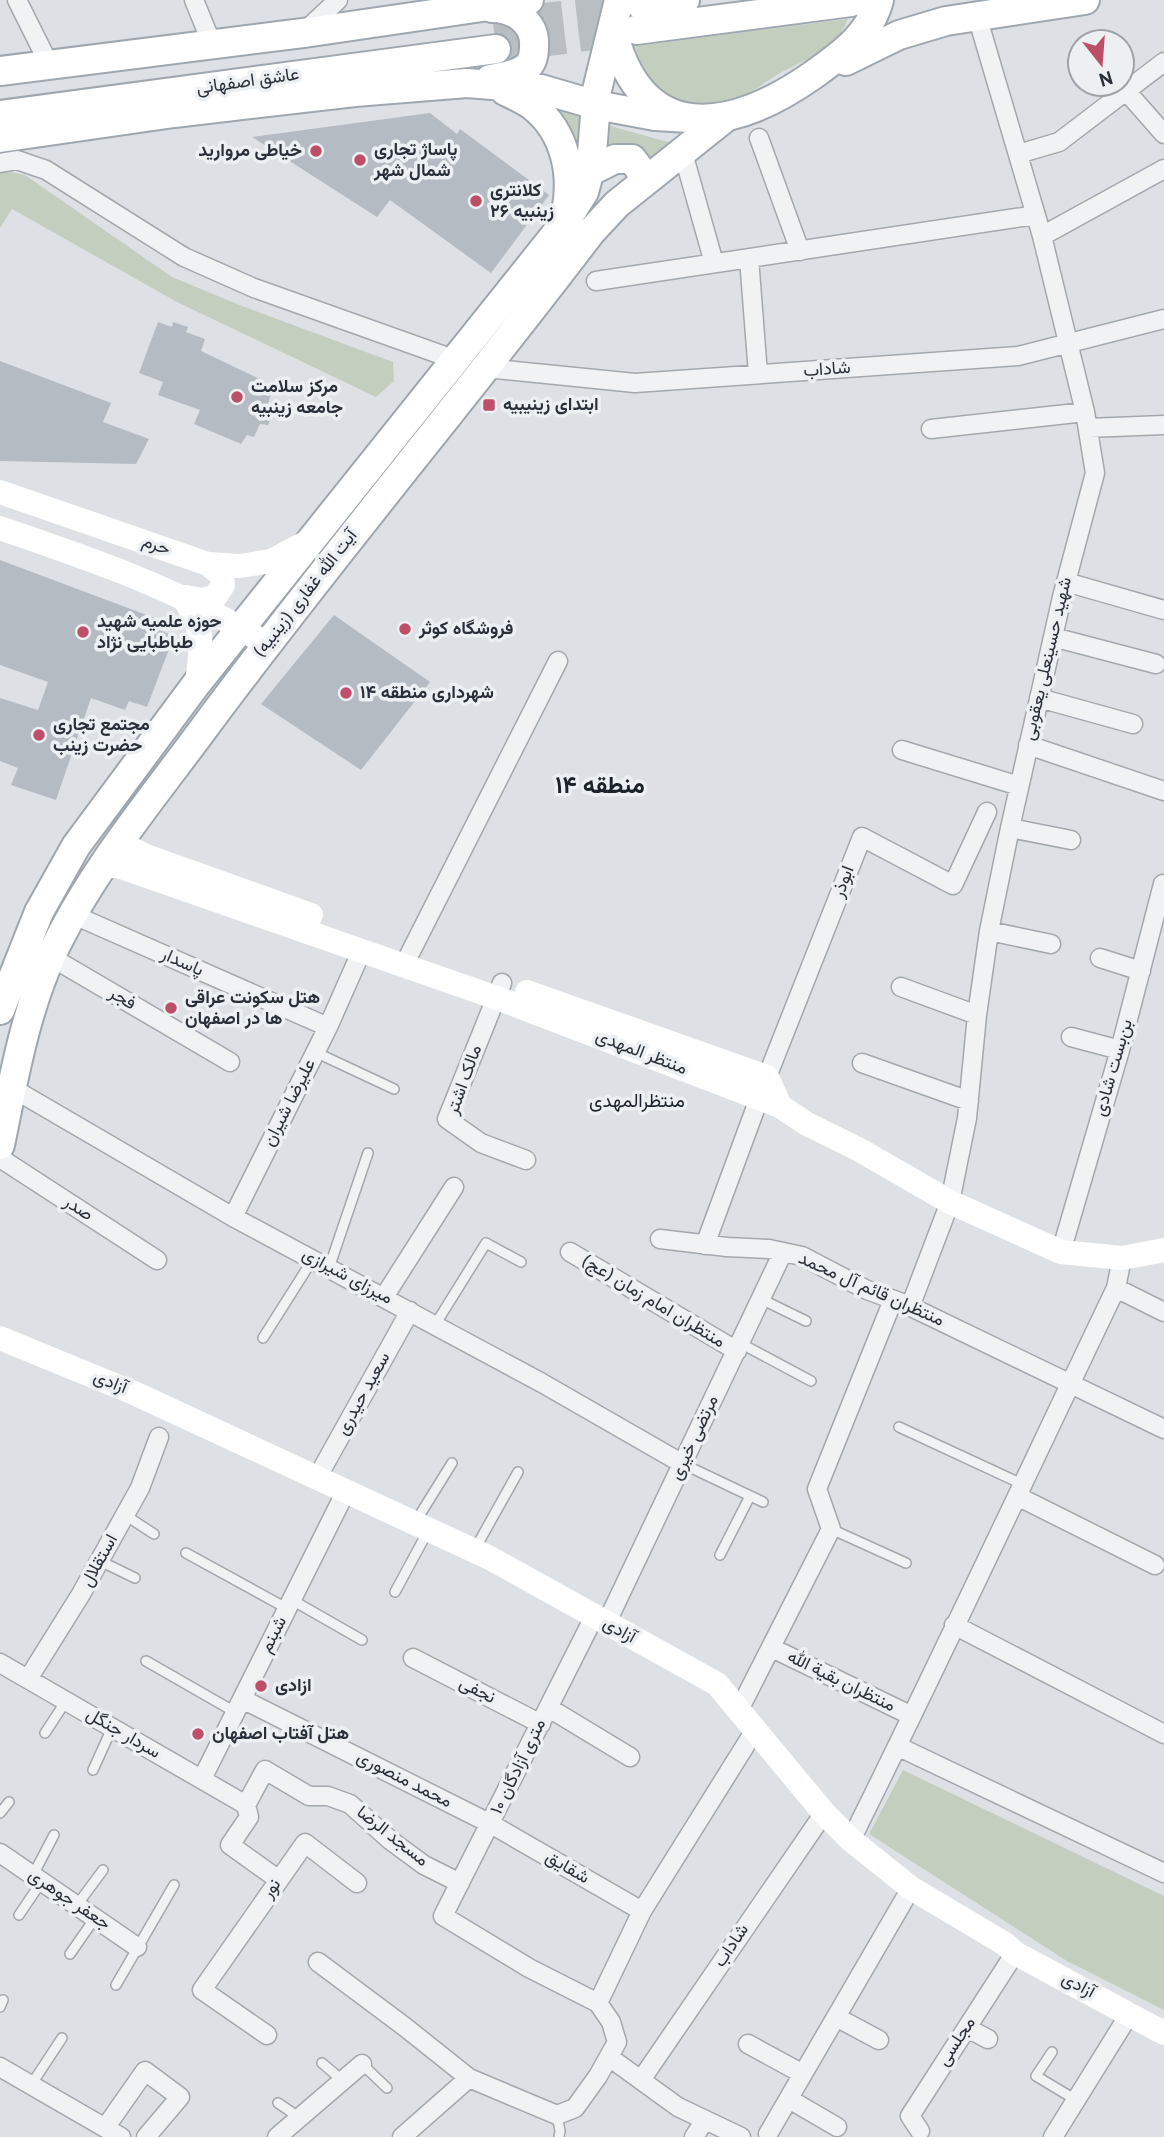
<svg xmlns="http://www.w3.org/2000/svg" width="1164" height="2137" viewBox="0 0 1164 2137" font-family="Overpass,Vazirmatn,sans-serif">
	<rect width="100%" height="100%" fill="#dde1e5"/>
	<path fill="#c4cebf" d="M848,19C838,47 807,59 782,72C766,81 748,96 730,102C683,116 648,90 635,46Z
		M549,105L581,116V162Z
		M607,125L682,146L651,167L602,151Z
		M2,170L25,175L172,277L242,306L393,362L394,381L376,397L177,302L12,209L0,228V171Z
		M903,1770L1164,1896V2010L1067,1961L869,1834Z"/>
	<path fill="#b5bbc2" d="M430,113L457,134L460,129L549,195L491,273L390,200L377,217L252,137Z
		M158,322L172,327L173,322L188,327L186,332L205,339L201,351L266,382L265,388L272,390L268,404L276,408L268,425L260,424L254,437L247,435L241,444L194,424L200,410L158,395L163,382L139,373Z
		M0,361L111,403L103,422L149,439L136,464L0,461Z
		M0,560L160,620L157,629L174,636L147,707L129,701L125,710L91,698L56,800L11,785L18,768L0,761V698L38,710L48,682L0,665Z
		M334,615L430,682L361,770L261,704Z"/>
	<g fill="none" stroke-linecap="round" stroke-linejoin="round">
		<path stroke="#b9bec3" stroke-width="28" stroke-dasharray="28 14" stroke-linecap="butt" d="M493,23L638,6
			M496,49L632,31"/>
		<g stroke="#a3a8ae" stroke-width="12">
			<path id="lane" d="M315,1052L394,1089
				M329,1268L368,1153
				M761,1299L806,1321
				M435,1325L486,1243L521,1262
				M263,1338L313,1259
				M740,1343L811,1381
				M899,1427L1024,1485
				M683,1464L763,1502
				M125,1515L154,1534
				M416,1521L452,1463
				M831,1529L906,1563
				M475,1549L518,1472
				M186,1553L288,1609
				M720,1555L750,1496
				M100,1561L135,1578
				M395,1592L428,1531
				M292,1600L362,1640
				M146,1661L235,1712
				M45,1733L66,1701
				M93,1770L112,1728
				M0,1813L9,1802
				M33,1875L54,1835
				M77,1905L103,1870
				M19,1915L42,1881
				M70,1954L95,1918
				M116,1985L174,1885
				M0,2007L3,2000
				M1052,2052L1036,2076L1076,2100
				M322,2063L342,2080
				M362,2064L387,2088
				M31,2085L62,2038
				M278,2103L300,2118
				M557,2115L560,2131L559,2137"/>
		</g>
		<g stroke="#a3a8ae" stroke-width="21">
			<path id="street" d="M17,0L49,64
				M194,0L212,44
				M305,31L338,0
				M1127,92L1164,134
				M759,138L800,251
				M683,153L714,263
				M1018,154L1059,142L1164,62
				M0,163L17,160L46,170L184,257L254,288L456,360
				M1042,236L1164,169
				M749,258L758,374
				M596,281L1036,215
				M486,368L635,383L1018,356L1164,319
				M1088,428L1164,425
				M931,429L1085,412
				M1066,582L1164,610
				M1053,637L1156,664
				M1039,698L1133,724
				M1028,745L1164,791
				M902,750L1019,786
				M1010,828L1071,840
				M74,915L328,1027
				M989,931L1051,944
				M51,957L230,1062
				M1100,958L1141,971
				M404,965L558,661
				M502,983L447,1119L481,1143L526,1160
				M901,987L977,1015
				M1071,1037L1120,1050
				M862,1063L969,1101
				M12,1088L233,1217L542,1383L683,1464
				M0,1158L157,1260
				M233,1217L328,1027L362,950
				M660,1239L727,1247L769,1249L802,1256L867,1290L905,1304L1164,1429
				M705,1245L767,1077L862,837L953,885L987,812
				M570,1252L737,1351
				M1061,1252L1120,1050L1163,884
				M1116,1288L1164,1312
				M384,1297L454,1187
				M910,1307L950,1202L967,1118L977,1015L989,931L1010,828L1062,597L1095,473L1085,412L1042,236L977,16
				M317,1478L410,1311
				M1019,1497L1155,1565
				M606,1624L783,1252
				M954,1625L1164,1734
				M772,1648L910,1715
				M413,1658L541,1724
				M0,1663L246,1805
				M28,1679L81,1594L140,1488L159,1437
				M242,1699L491,1824L642,1911
				M549,1708L630,1757
				M739,1710L831,1529L817,1489L893,1300
				M897,1746L1164,1873
				M202,1779L346,1491
				M851,1840C942,1657 1028,1472 1116,1288L1122,1258
				M0,1853L137,1947
				M279,1880L230,1845L249,1817L246,1805L265,1770L309,1796H328L350,1804L390,1840L424,1865L460,1883
				M318,1962L405,2027L469,2078
				M598,2003L642,1911L755,1730
				M836,2017L879,2040
				M967,2028L988,2039
				M267,2035L202,1990L305,1843L357,1883
				M748,2044L803,2074
				M609,2057L678,2107L741,2137
				M0,2067L121,2137
				M641,2080L824,1813
				M789,2099L837,2127
				M105,2128L145,2071L180,2097L146,2137
				M920,2131L910,2116L1015,1953
				M768,2134L911,1888
				M277,2137L362,2064
				M402,2137L469,2078L557,2115L575,2108L598,2076L617,2042L611,2022L598,2003L529,1968L443,1916L594,1617
				M694,2137L705,2120
				M1053,2137L1130,2013"/>
		</g>
		<g stroke="#9ea7b0" stroke-width="32">
			<path id="primary" d="M641,5L685,0
				M636,30L851,2
				M613,31C642,148 732,132 813,75C841,55 870,35 879,0
				M846,61L899,35L946,21L1085,0
				M0,71L303,33L529,0
				M490,79C503,77 516,75 527,67C532,63 534,55 534,47C536,23 515,8 492,8
				M505,91C515,96 526,100 534,107C565,132 574,174 566,212
				M0,115L496,49
				M0,138L174,113L355,92L467,83L541,89L596,105L655,116L689,118
				M589,172L615,159H632L641,171L642,184
				M0,1010L39,912L76,846L197,683L563,225L584,192L591,166L597,90L619,0
				M0,1145C13,1082 24,1017 50,958C89,873 152,799 207,724C331,557 465,398 591,232L617,204L726,117"/>
		</g>
		<use href="#lane" stroke="#f0f2f4" stroke-width="9"/>
		<use href="#street" stroke="#f0f2f4" stroke-width="18"/>
		<path stroke="#fff" stroke-width="24" d="M0,492L208,564L240,566L271,561L309,541
			M0,528C91,559 185,591 266,644
			M183,597C205,631 202,644 197,683
			M186,597L202,600L215,597L223,585L222,575L208,564
			M122,838L130,848L146,856L311,915
			M104,866H118L138,873L497,998L780,1106L807,1124L858,1149L950,1202L1061,1252L1122,1258L1164,1250
			M527,992L767,1077L780,1106
			M0,1338L134,1393L490,1558L717,1684L824,1813L851,1840L911,1888L1005,1944L1015,1953L1164,2033"/>
		<use href="#primary" stroke="#fff" stroke-width="28"/>
	</g>
	<g fill="#be4f69" stroke="#ecf0f3" stroke-width="2.5">
		<circle cx="316" cy="151" r="7"/>
		<circle cx="360" cy="160" r="7"/>
		<circle cx="476" cy="201" r="7"/>
		<circle cx="237" cy="397" r="7"/>
		<rect x="482" y="398" width="14" height="14" rx="3.5"/>
		<circle cx="405" cy="629" r="7"/>
		<circle cx="83" cy="632" r="7"/>
		<circle cx="346" cy="693" r="7"/>
		<circle cx="39" cy="735" r="7"/>
		<circle cx="171" cy="1008" r="7"/>
		<circle cx="261" cy="1686" r="7"/>
		<circle cx="198" cy="1734" r="7"/>
	</g>
	<g text-anchor="middle" dominant-baseline="central" stroke-width="7" stroke-linejoin="round" paint-order="stroke">
		<g font-size="18" fill="#29303a" stroke="#ecf0f3">
			<text transform="translate(248 82) rotate(-8)">عاشق اصفهانی</text>
			<text transform="translate(827 370) rotate(-4)">شاداب</text>
			<text transform="translate(156 546) rotate(20)">حرم</text>
			<text transform="translate(306 594) rotate(-52)">آیت الله غفاری (زینبیه)</text>
			<text transform="translate(1048 659) rotate(-77)">شهید حسینعلی یعقوبی</text>
			<text transform="translate(844 882) rotate(-69)">ابوذر</text>
			<text transform="translate(182 963) rotate(24)">پاسدار</text>
			<text transform="translate(122 999) rotate(30)">فجر</text>
			<text transform="translate(641 1053) rotate(21)">منتظر المهدی</text>
			<text transform="translate(1114 1068) rotate(-74)">بن‌بست شادی</text>
			<text transform="translate(465 1080) rotate(-70)">مالک اشتر</text>
			<text transform="translate(290 1103) rotate(-63)">علیرضا شیران</text>
			<text transform="translate(78 1209) rotate(33)">صدر</text>
			<text transform="translate(347 1277) rotate(28)">میرزای شیرازی</text>
			<text transform="translate(871 1290) rotate(24)">منتظران قائم آل محمد</text>
			<text transform="translate(653 1302) rotate(31)">منتظران امام زمان (عج)</text>
			<text transform="translate(110 1383) rotate(22)">آزادی</text>
			<text transform="translate(364 1394) rotate(-61)">سعید حیدری</text>
			<text transform="translate(695 1438) rotate(-65)">مرتضی خیری</text>
			<text transform="translate(100 1561) rotate(-61)">استقلال</text>
			<text transform="translate(619 1631) rotate(29)">آزادی</text>
			<text transform="translate(274 1635) rotate(-63)">شبنم</text>
			<text transform="translate(841 1682) rotate(26)">منتظران بقیة الله</text>
			<text transform="translate(477 1691) rotate(27)">نجفی</text>
			<text transform="translate(123 1734) rotate(30)">سردار جنگل</text>
			<text transform="translate(519 1767) rotate(-64)">۱۰ متری آزادگان</text>
			<text transform="translate(404 1780) rotate(27)">محمد منصوری</text>
			<text transform="translate(392 1837) rotate(38)">مسجد الرضا</text>
			<text transform="translate(567 1868) rotate(30)">شقایق</text>
			<text transform="translate(272 1889) rotate(-55)">نور</text>
			<text transform="translate(69 1900) rotate(34)">جعفر جوهری</text>
			<text transform="translate(732 1946) rotate(-56)">شاداب</text>
			<text transform="translate(1078 1986) rotate(28)">آزادی</text>
			<text transform="translate(957 2042) rotate(-57)">مجلسی</text>
		</g>
		<g font-size="18" font-weight="bold" fill="#29303a" stroke="#ecf0f3" text-anchor="start">
			<text x="374" y="150">پاساژ تجاری<tspan x="374" dy="21">شمال شهر</tspan></text>
			<text x="302" y="151" text-anchor="end">خیاطی مروارید</text>
			<text x="490" y="191">کلانتری<tspan x="490" dy="21">۲۶ زینبیه</tspan></text>
			<text x="251" y="387">مرکز سلامت<tspan x="251" dy="21">جامعه زینبیه</tspan></text>
			<text x="503" y="405">ابتدای زینیبیه</text>
			<text x="97" y="622">حوزه علمیه شهید<tspan x="97" dy="21">طباطبایی نژاد</tspan></text>
			<text x="419" y="629">فروشگاه کوثر</text>
			<text x="360" y="693">شهرداری منطقه ۱۴</text>
			<text x="53" y="725">مجتمع تجاری<tspan x="53" dy="21">حضرت زینب</tspan></text>
			<text x="185" y="998">هتل سکونت عراقی<tspan x="185" dy="21">ها در اصفهان</tspan></text>
			<text x="275" y="1686">ازادی</text>
			<text x="212" y="1734">هتل آفتاب اصفهان</text>
		</g>
		<g font-size="19" fill="#1b222b" stroke="#ecf0f3">
			<text x="637" y="1102">منتظرالمهدی</text>
		</g>
		<g font-size="24" font-weight="bold" fill="#1b222b" stroke="#ecf0f3">
			<text x="600" y="787">منطقه ۱۴</text>
		</g>
	</g>
	<g transform="translate(1101 63) rotate(163)"><circle r="33" fill="#ecf0f3" stroke="#9ea3a9" stroke-width="2"/>
	<path d="M0-5L12 26L0 18L-12 26Z" fill="#be4f69"/>
	<text y="-10" font-size="19" font-weight="bold" text-anchor="middle" fill="#29303a">N</text>
	</g>
</svg>
